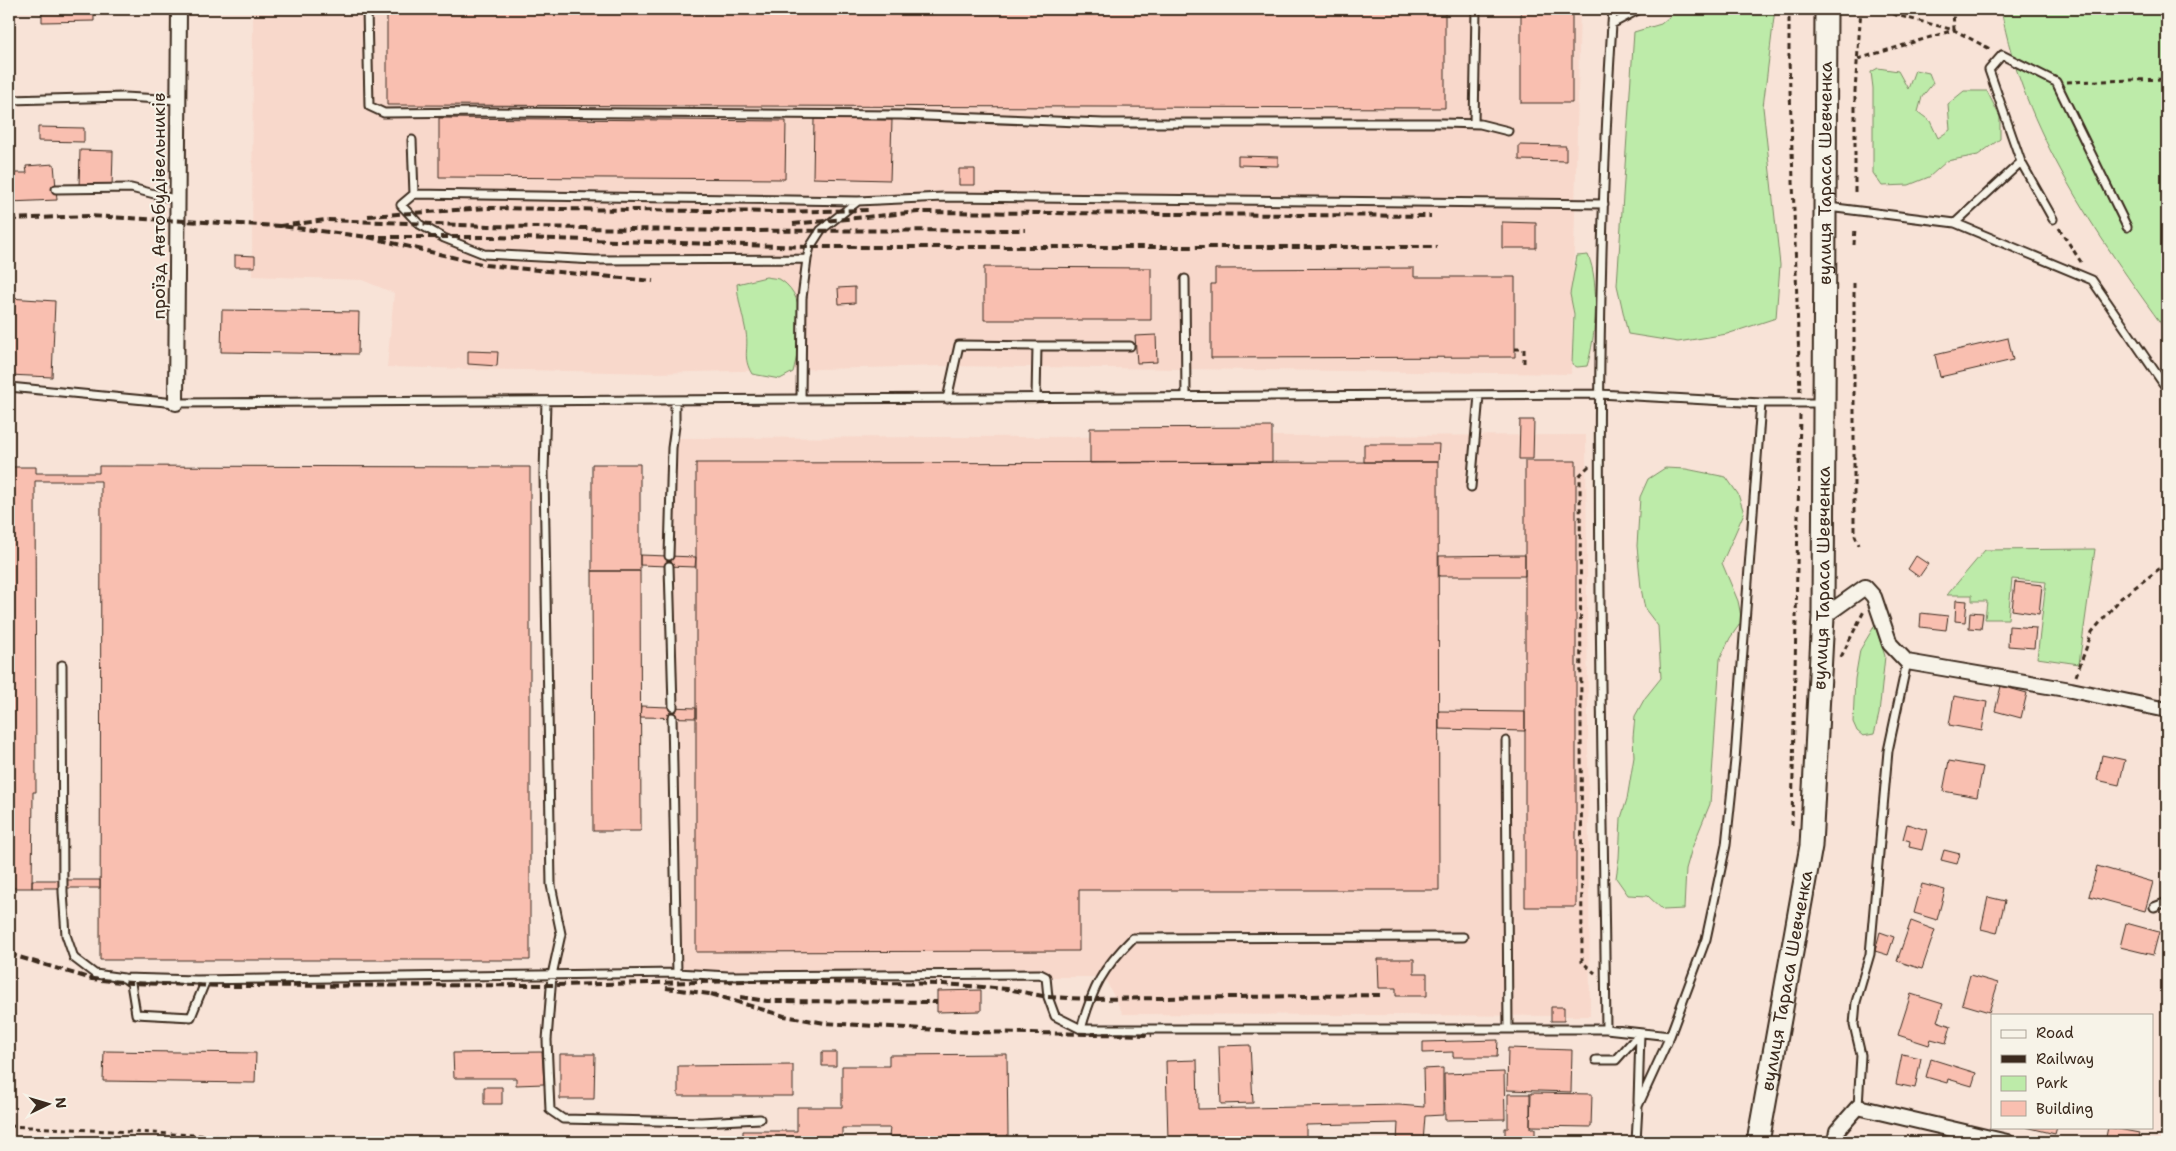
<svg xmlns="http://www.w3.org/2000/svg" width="2176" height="1151" viewBox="0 0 2176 1151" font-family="'Shantell Sans',sans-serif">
	<rect width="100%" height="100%" fill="#f8e3d7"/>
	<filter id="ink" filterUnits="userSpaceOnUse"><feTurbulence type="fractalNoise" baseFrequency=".02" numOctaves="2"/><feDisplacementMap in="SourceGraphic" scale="10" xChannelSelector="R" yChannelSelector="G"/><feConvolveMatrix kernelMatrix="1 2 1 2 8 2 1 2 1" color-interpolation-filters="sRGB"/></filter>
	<g filter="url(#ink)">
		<path fill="#f8d8cb" d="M253,9H1580L1571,374L945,366L653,373L387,367L394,293L362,280L252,276Z
			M1586,435L1590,1016L1123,1014L1104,977H671L670,438Z"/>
		<path fill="#bdeba9" stroke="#7c8a64" d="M1678,9H1775L1763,107L1780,265L1776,318L1727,334L1678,342L1628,334L1617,285L1634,32L1661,24Z
			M2001,9H2158L2167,46V332C2096,234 2023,130 2001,9Z
			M1878,68L1898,71L1908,89L1915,70L1929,73L1933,83L1922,97L1918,112L1930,121L1938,138L1950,130L1948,104L1964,91H1987L2000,117V139L1978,155L1947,161L1929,177L1909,185L1882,186L1873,173V88L1871,72Z
			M1588,255C1600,282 1596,338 1587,366L1577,367L1572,364L1574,314L1570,294L1577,256Z
			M766,277C771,278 777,278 781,280C810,299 800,345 793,372L780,379L752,374C742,357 749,350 746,332C743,316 738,301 737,284Z
			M1665,468L1686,469L1726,477L1738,494L1744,513L1722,563L1738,601L1742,621L1730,638L1720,659L1710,804L1692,848L1686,869L1684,909L1663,910L1648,896L1628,895L1616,878L1619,858L1621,818L1627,799L1634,757L1633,737L1635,716L1645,698L1661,678L1658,626L1645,609L1641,588L1637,546L1640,497L1648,479Z
			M2095,549L2079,664L2037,658L2046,582L2012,579L2008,619H1985L1987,601H1972V595H1947L1985,550Z
			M1875,625L1885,656L1879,714L1874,734L1863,736L1857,731L1853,722L1855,679L1860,650Z"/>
		<path fill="#f9bfb0" stroke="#3b2a1e" d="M42,9H94V21L42,22Z
			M387,9H1445V108L387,105Z
			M1521,9H1572V103H1521Z
			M439,118L786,121L785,179L439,177Z
			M814,119L892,120L890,180L813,178Z
			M38,127L84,128V142L38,141Z
			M1519,145L1566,146V161L1519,160Z
			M80,150L113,151L112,188L79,187Z
			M1238,156L1278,157V166L1238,165Z
			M54,164L57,200L9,202V173H27L26,166Z
			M959,169H975V185H959Z
			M1502,222L1536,223V248H1502Z
			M235,255L255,256V267H235Z
			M984,267L1151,268V320H984Z
			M1414,268V277H1515V357L1211,358V284H1215V269Z
			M855,287V303L839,304L838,288Z
			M9,298L55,301L52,377L9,375Z
			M222,310L359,312L358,354L221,352Z
			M1156,335L1157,362L1137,363L1135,336Z
			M2008,338L2013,360L1940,377L1935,355Z
			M468,351L498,352L497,366L468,364Z
			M1520,420H1534L1533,459H1519Z
			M1272,427V462L1090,463V428Z
			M1364,444H1439L1438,462H1364Z
			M1525,461H1576V907H1525Z
			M1438,462L1439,890H1079V951L696,952V463Z
			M592,464H640V571H592Z
			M99,466L530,467V960H100L101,481H35L36,792H33L32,888H9V467H36V473H99Z
			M640,555L696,557L695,567L640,565Z
			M1525,555V576H1439V556Z
			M1916,556L1928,564L1919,577L1908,569Z
			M592,571H640L641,831H593Z
			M2015,582L2042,585L2039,614L2012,610Z
			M1956,600L1967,601L1965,622L1955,621Z
			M1970,612L1983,613L1981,629L1969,628Z
			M1921,613L1948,616L1946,630L1920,627Z
			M2009,626L2036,628L2034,648L2008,646Z
			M2001,686L2027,693L2021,718L1995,711Z
			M1954,696L1987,702L1982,731L1949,725Z
			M641,706L696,708V718L640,717Z
			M1439,711L1525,712V731L1439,729Z
			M2102,755L2125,760L2119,785L2097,780Z
			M1949,761L1983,767L1977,797L1943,791Z
			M1907,824L1927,830L1922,850L1909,847L1910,841L1903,839Z
			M1944,850L1960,854L1957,864L1941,860Z
			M2097,866L2153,882L2145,911L2089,896Z
			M32,880H100V888H32Z
			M1922,884L1945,890L1937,920L1914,913Z
			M1988,897L2005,901L1997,933L1981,929Z
			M1911,921L1935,930L1922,969L1897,961Z
			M2126,923L2159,932L2153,955L2120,947Z
			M1880,932L1894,937L1888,955L1875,951Z
			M1378,959H1414V973H1427V996H1396V988H1379Z
			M1970,975L1998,983L1989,1012L1962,1004Z
			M981,990V1011L937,1012V991Z
			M1911,994L1943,1004L1937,1021L1951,1026L1946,1043L1931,1039L1929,1045L1898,1035Z
			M1551,1007H1564V1021H1551Z
			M1498,1040L1497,1057H1453V1052L1423,1053V1042Z
			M1250,1045L1253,1103L1221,1104L1219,1046Z
			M1508,1048L1572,1050L1571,1092L1507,1090Z
			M104,1051L256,1053L255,1083L103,1081Z
			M542,1052L544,1084L516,1085V1078H454L453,1053Z
			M822,1052H836V1066H822Z
			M560,1054H595L594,1099H560Z
			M1007,1054L1008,1136L889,1137L890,1128H842V1136H838V1142H743V1131H797V1107H842V1066H889V1055Z
			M1902,1054L1921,1058L1915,1088L1896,1084Z
			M1931,1059L1976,1073L1972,1086L1948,1079L1947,1083L1926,1077Z
			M1197,1060L1198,1109L1399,1105L1424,1107L1423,1069L1443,1068V1115L1425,1116L1423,1142H1397L1398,1123L1306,1125V1138L1168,1141L1166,1061Z
			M793,1065V1096H678V1066Z
			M1504,1072L1505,1119L1445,1120L1444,1074Z
			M484,1087H502V1104H484Z
			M1531,1093L1592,1094L1591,1127L1530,1126Z
			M1508,1094H1530V1128H1535V1142H1505V1128H1508Z
			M2026,1127H2057L2055,1134Z
			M2108,1127L2139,1133L2137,1142H2105Z"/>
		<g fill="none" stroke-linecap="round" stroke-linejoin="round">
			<g stroke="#3b2a1e" stroke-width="11">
				<path id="lane" d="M367,9L369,106L384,113L485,112L901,115L1103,123H1442L1480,124L1508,131
					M1612,24L1640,9
					M9,100L124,97L179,100
					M1474,124L1476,9
					M412,140L414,194L401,205L419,224L444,238L484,254L595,260L807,259L810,247L821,230L858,201L943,197L1604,204
					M2021,162L2053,219
					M56,189L131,188L178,200
					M414,194L858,201
					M1828,207L1955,223L2092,280L2167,389
					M1955,223L2021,162L1989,70L2002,55L2056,82L2127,227
					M1185,279L1186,397
					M9,387L176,403L1599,394L1761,403H1822
					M1036,398L1037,346H1130
					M801,399L802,298L807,259
					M947,399L959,345L1037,346
					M546,401L544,473L551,885L561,934L552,975L547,1040L550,1110L563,1119L701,1122L760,1119
					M1471,487L1479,395
					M669,556L672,448L675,426V400
					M669,566L673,707
					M62,665L63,892L66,935L74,958L95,974L124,978L197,980L677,973L728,976L1040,974L1046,977L1048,997L1055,1016L1081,1029H1606L1670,1036
					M672,717L677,973
					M1506,741L1508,1029
					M2154,907L2167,902
					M124,978L131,983L136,1014L191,1017L206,980
					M1081,1029C1093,987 1102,969 1133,938L1463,937
					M1606,1029C1602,689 1590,348 1613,9
					M1596,1060H1616L1640,1033
					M1638,1102L1640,1033
					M1858,1107L1861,1055L1854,1025L1856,1002L1870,954L1888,751L1907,662
					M1636,1142L1638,1106L1670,1036L1706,939L1726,845L1735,760L1761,403"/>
			</g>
			<g stroke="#3b2a1e" stroke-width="18">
				<path id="street" d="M176,403L179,9
					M1823,617L1865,587L1874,597L1890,644L1907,662L2071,690L2167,710
					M1835,1142L1837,1131L1858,1107L2007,1142"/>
			</g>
			<g stroke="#3b2a1e" stroke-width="25">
				<g id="primary">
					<path id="s1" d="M1758,1142L1811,846L1823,617L1826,9"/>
				</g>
			</g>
			<path stroke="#3b2a1e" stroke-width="3" stroke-dasharray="5 4" stroke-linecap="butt" d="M1789,9V59L1800,393
				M1885,9L1896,15L1954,30L1953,9
				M1858,59L1954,30L1992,50
				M2067,82L2167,79
				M1855,192V91L1861,9
				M2059,228L2081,262
				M1854,245L1855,227
				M1854,283V533L1859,545
				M1515,349H1524V365
				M1589,466L1580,475L1582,962L1595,973
				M1841,657L1864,611
				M2076,676L2092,632L2121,598L2167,563
				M1792,825L1800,414
				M9,1126L214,1136L270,1142"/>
			<use href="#lane" stroke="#f7f3e8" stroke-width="7"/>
			<use href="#street" stroke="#f7f3e8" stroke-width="14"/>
			<use href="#primary" stroke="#f7f3e8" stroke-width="21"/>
			<path stroke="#3b2a1e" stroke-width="4" stroke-dasharray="8 4" stroke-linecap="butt" d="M368,216L487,208L780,212L868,210
				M9,219L89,216L280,226L368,237L485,265L653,281
				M793,224L918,212L1431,216
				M280,226L326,220L489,226L729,231L1025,230
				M368,237H492L810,247H1437
				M9,954L92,979L131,983L223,986L553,985L750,981L944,984L1007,989L1048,997L1089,999L1381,995
				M666,988L717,995
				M711,994L784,1016L825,1023L971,1032L1152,1035
				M740,997L767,1001L937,1002"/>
		</g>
	</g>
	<g text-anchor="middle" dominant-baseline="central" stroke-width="4" stroke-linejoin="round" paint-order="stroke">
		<g font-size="18" fill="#3b2a1e" stroke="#f7f3e8">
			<text stroke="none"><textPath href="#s1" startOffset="974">вулиця Тараса Шевченка</textPath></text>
			<text transform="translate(159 206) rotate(-90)">проїзд Автобудівельників</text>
			<text stroke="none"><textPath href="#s1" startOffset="569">вулиця Тараса Шевченка</textPath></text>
			<text stroke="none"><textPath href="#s1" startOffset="164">вулиця Тараса Шевченка</textPath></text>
		</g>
	</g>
	<rect width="2176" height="1151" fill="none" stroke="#f7f3e8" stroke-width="30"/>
	<rect x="15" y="15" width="2146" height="1121" fill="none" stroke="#3b2a1e" stroke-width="2" filter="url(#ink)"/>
	<rect x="1991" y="1014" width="162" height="115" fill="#f7f3e8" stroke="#aca397"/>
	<rect x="2001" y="1030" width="25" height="8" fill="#f7f3e8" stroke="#aca397"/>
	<text x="2036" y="1038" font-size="15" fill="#3b2a1e">Road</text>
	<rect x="2001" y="1055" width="25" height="8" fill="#3b2a1e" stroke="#aca397"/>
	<text x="2036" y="1064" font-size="15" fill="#3b2a1e">Railway</text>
	<rect x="2001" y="1076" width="25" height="15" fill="#bdeba9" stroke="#aca397"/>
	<text x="2036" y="1088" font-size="15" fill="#3b2a1e">Park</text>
	<rect x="2001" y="1101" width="25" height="15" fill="#f9bfb0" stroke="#aca397"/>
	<text x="2036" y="1114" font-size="15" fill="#3b2a1e">Building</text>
	<g transform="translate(48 1104) rotate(85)" stroke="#f7f3e8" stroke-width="4" paint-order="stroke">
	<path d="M0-4L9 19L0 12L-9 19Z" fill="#3b2a1e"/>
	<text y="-8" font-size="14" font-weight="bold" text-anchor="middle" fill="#3b2a1e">N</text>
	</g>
</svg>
